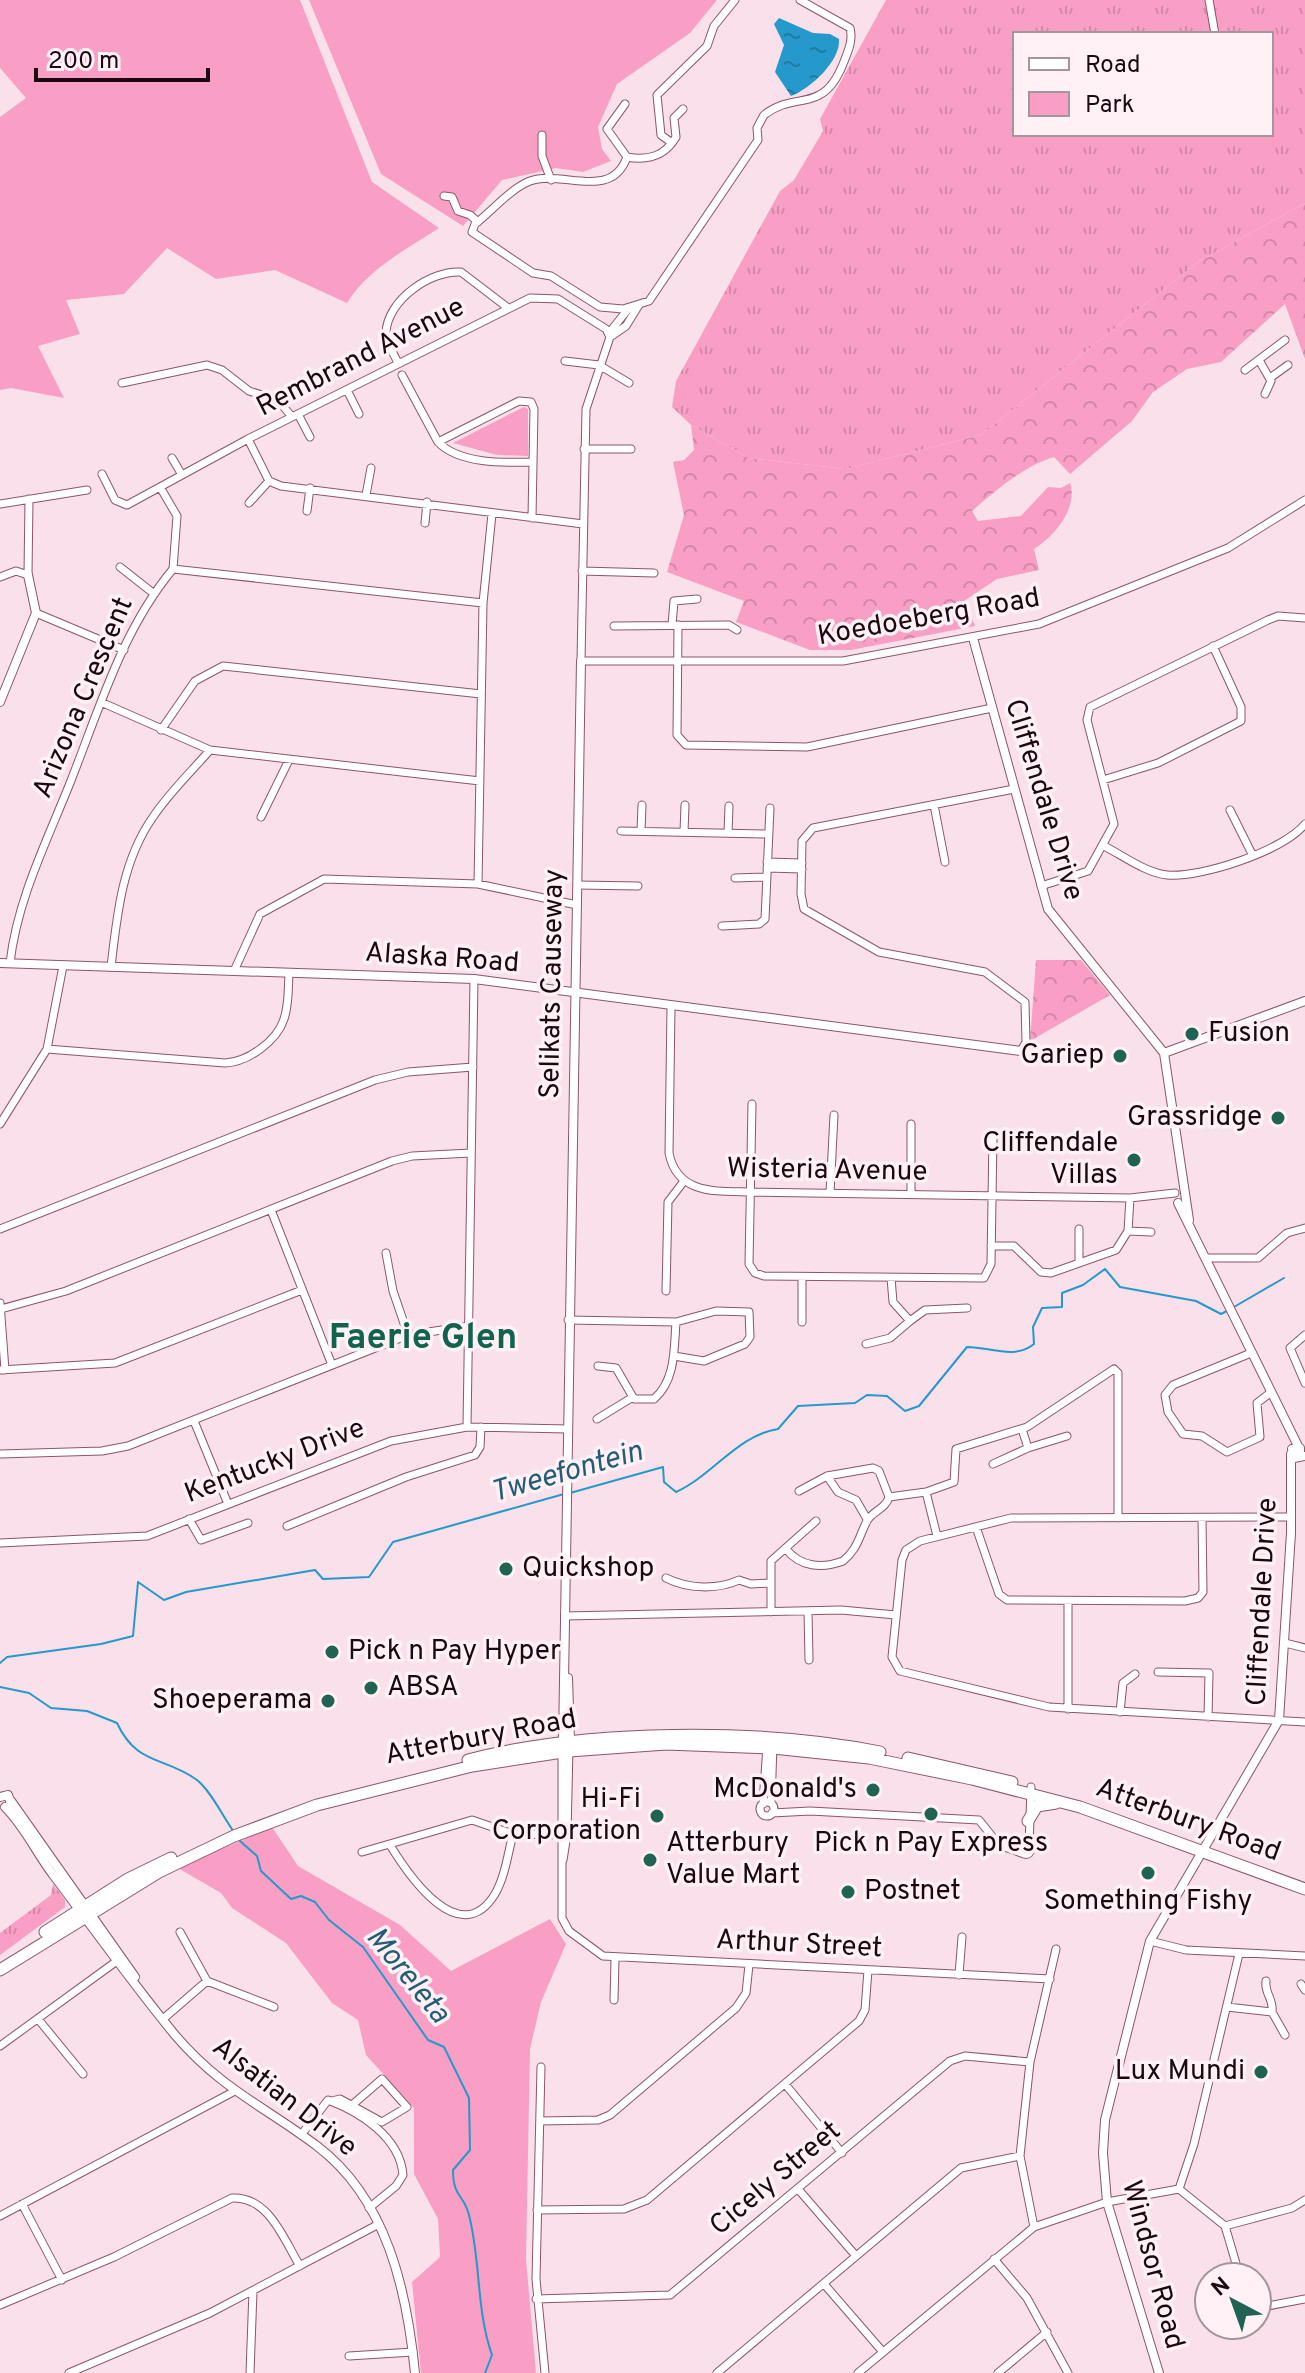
<svg xmlns="http://www.w3.org/2000/svg" width="1305" height="2373" viewBox="0 0 1305 2373" font-family="Overpass,sans-serif">
	<defs>
		<pattern id="grass-tufts" width="24" height="20" patternUnits="userSpaceOnUse" patternTransform="scale(2)"><rect width="24" height="20" fill="#f99fc6"/><path d="M3 7l-1-3M5 7V3M7 7l1-3M15 17l-1-3M17 17v-4M19 17l1-3" fill="none" stroke="#d587a9"/></pattern>
		<pattern id="forest-crowns" width="20" height="18" patternUnits="userSpaceOnUse" patternTransform="scale(2)"><rect width="20" height="18" fill="#f99fc6"/><path d="M2 6a3 3 0 1 1 6 0M12 15a3 3 0 1 1 6 0" fill="none" stroke="#d587a9"/></pattern>
		<pattern id="water-ripples" width="26" height="14" patternUnits="userSpaceOnUse" patternTransform="scale(2)"><rect width="26" height="14" fill="#2599cb"/><path d="M2 4q2-2 4 0t4 0M15 11q2-2 4 0t4 0" fill="none" stroke="#1f7ba3"/></pattern>
	</defs>
	<rect width="100%" height="100%" fill="#fae0ea"/>
	<path fill="url(#grass-tufts)" fill-rule="evenodd" d="M886,0H1305V203L1198,262L981,435L846,469L749,458L691,425L672,407L676,381L780,191L794,180L823,131L820,119ZM1015,34H1271V134H1015Z
		M53,1884L65,1900V1907L0,1955V1933L51,1895Z"/>
	<path fill="url(#forest-crowns)" d="M1305,203V359L1285,304L1221,362L1187,369L1153,392L1132,421L1070,474L1054,457C1024,466 996,490 972,511L978,521L1021,516L1048,487L1061,488L1070,483C1078,508 1055,536 1034,549L1039,570L997,579L964,601L975,626L851,650H810L736,622L744,601L667,572L684,515L673,462L684,460L694,450L691,425L749,458L846,469L981,435L1198,262Z
		M1036,960H1081L1110,995L1030,1041Z"/>
	<path fill="#f99fc6" d="M0,0H300L372,182L439,228C405,250 368,269 347,303L275,270L216,279L167,248L124,294L66,300L80,334L38,346L64,398L11,388L0,390V117L26,98L0,68Z
		M309,0H717L690,33L617,84L598,127L602,149L611,161L583,172L556,168L502,180L463,226L381,174Z
		M524,407L528,409V456L497,455L453,443Z
		M272,1827L298,1866L400,1925L451,1971L550,1919L566,1944L541,2002L530,2049L526,2259L536,2373H421L412,2282L440,2257L438,2219L414,2174V2108L366,2055L358,2020L332,2003L286,1943L232,1908L221,1893L178,1868Z"/>
	<path fill="url(#water-ripples)" d="M779,18L813,33L830,34L839,39C841,61 810,89 791,96L775,72L784,45L774,24Z"/>
	<g fill="none" stroke-linecap="round" stroke-linejoin="round">
		<path stroke="#2599cb" stroke-width="2" d="M1234,1307L1284,1278
			M570,1493L663,1467L664,1482L676,1492C712,1476 738,1435 778,1429L798,1406L855,1403L867,1395L887,1396L905,1411L919,1406L967,1347C991,1347 1014,1360 1034,1344L1033,1327L1042,1308L1062,1307V1293L1083,1285L1105,1269L1120,1287L1196,1301L1221,1314L1229,1310
			M0,1663L7,1657L101,1644L133,1636L138,1582L164,1600L186,1592L315,1570L323,1579L369,1577L393,1542L564,1494
			M0,1687L29,1693L51,1708L87,1711L117,1723C137,1766 164,1756 197,1780C211,1791 223,1817 234,1832
			M240,1841L257,1856L261,1871L291,1899L301,1896L315,1902L329,1920L363,1947L428,2040L444,2047L469,2098L470,2150L453,2170C453,2198 464,2194 469,2215C481,2262 476,2310 492,2355L485,2373"/>
		<g stroke="#8b556c" stroke-width="9">
			<path id="minor" d="M1209,0L1215,34
				M625,104L607,129L627,157
				M542,135V156L551,180
				M672,143L661,135L657,95L707,46L714,26L735,0
				M627,157C611,202 561,169 530,181C511,188 491,212 475,224L472,232L533,273L551,276L600,307L623,309L649,301L758,140L757,128L764,115C797,89 824,117 845,59C849,49 853,39 850,28L800,0
				M627,157C649,161 665,156 676,137L674,118L683,109
				M444,196L452,197L458,211L470,215L478,222
				M609,333L629,308
				M610,337L626,326L639,305
				M1259,360L1271,381L1265,394
				M565,361L599,365L629,383
				M398,363C394,354 386,342 386,333C387,300 431,270 461,272L508,308
				M1245,370L1285,340
				M402,375L438,442C459,464 504,463 533,462
				M1270,378L1288,365
				M122,383L207,365L222,370L249,391L278,400L292,417
				M347,390L359,414
				M298,414L310,437
				M248,439L269,481L281,486L583,524
				M438,442L519,401L531,402L534,409L532,518
				M584,449H631
				M172,458L182,475
				M102,474L115,500L127,505L248,439L530,298L558,299L606,329L610,337L586,409L581,661H843L1039,624L1228,548L1305,500
				M160,487L177,516L173,569
				M366,495L371,468
				M249,503L269,481
				M0,504L87,490
				M307,511L310,488
				M425,523L427,502
				M120,567L153,593
				M582,571L654,573
				M0,577L16,571L28,575L29,499
				M36,613L124,650
				M672,625L674,601L697,599
				M678,625L677,735L686,745L807,747L992,708
				M614,626L729,625L737,630
				M103,703L210,750L480,781
				M161,730L195,681L223,666L481,694
				M1103,780L1158,763L1241,721V707L1213,646
				M1014,789L813,828L802,841L801,894L804,909L879,952L985,972L1025,1002L1026,1042L1021,1051
				M934,805L945,862
				M1230,810L1252,854
				M261,817L289,760
				M621,831L768,834
				M641,831L642,805
				M684,832L685,805
				M728,833L729,806
				M1104,846C1122,855 1146,873 1167,875C1201,878 1283,851 1305,824
				M767,862L802,863
				M767,868L802,869
				M735,878L766,877
				M478,884L483,603L492,514
				M578,885L638,886
				M1041,886L1088,871L1114,824L1087,720L1090,707L1268,620L1278,616L1305,618
				M722,926L759,924L765,919L770,808
				M10,963C17,900 47,841 70,783C99,710 122,630 173,569L483,603
				M111,967C117,915 122,861 153,817C169,793 191,772 210,750
				M234,971L260,914L324,879L478,884L577,905
				M671,1007L669,1153C677,1195 717,1191 750,1192L1130,1198L1175,1193
				M47,1049L225,1063C248,1062 277,1041 284,1019C289,1005 288,989 289,974
				M752,1104L749,1264L755,1273L764,1276L984,1278L991,1264L993,1136
				M0,1124L47,1049L63,966
				M911,1124V1194
				M830,1193L834,1115
				M271,1210L332,1365
				M0,1229L375,1080L408,1072L473,1067
				M1079,1229V1263
				M1128,1231L1151,1232
				M991,1246H1014L1041,1272L1051,1273L1116,1250L1128,1231L1130,1198
				M386,1253L393,1291L408,1335
				M1207,1258H1258L1287,1233L1305,1228
				M891,1278L893,1302L910,1321L925,1310L967,1308
				M666,1291L668,1202L684,1181
				M0,1303L5,1370
				M1,1309L66,1291L392,1161L412,1156L471,1153
				M568,1320L676,1322L716,1311L749,1312L750,1337L745,1344L704,1361L674,1356
				M802,1322V1277
				M1305,1335L1290,1348L1305,1383
				M866,1344L890,1338L910,1321
				M1251,1353L1173,1385L1165,1395L1168,1412L1183,1434L1202,1436L1227,1452L1260,1437L1257,1403L1270,1393
				M598,1366L616,1368L634,1399H654C676,1380 674,1348 676,1322
				M0,1370L115,1363L302,1290
				M597,1419L633,1397
				M194,1421L228,1504
				M467,1427L474,979
				M1022,1429L1028,1448L1067,1436
				M0,1454L102,1451L128,1446L408,1335L469,1326
				M993,1464L1028,1448
				M827,1476L838,1492L856,1500L867,1519
				M799,1491L827,1476L873,1468L879,1471L889,1497
				M926,1492L937,1536
				M1291,1517L1011,1518L920,1541L906,1550L902,1560L892,1657L900,1671L1049,1707L1305,1722
				M189,1519L201,1540L248,1523
				M287,1526L406,1477L475,1455L480,1447L481,1427
				M976,1527L999,1594L1007,1600L1185,1601L1198,1598L1203,1592L1202,1518
				M0,1543L147,1536L391,1441L467,1427L568,1429
				M786,1549C800,1567 822,1569 843,1561C858,1549 859,1536 867,1521C872,1511 886,1509 889,1497L926,1492L954,1482L956,1449L1027,1427L1114,1369L1118,1373V1518
				M666,1578C688,1589 717,1590 739,1580L751,1584L770,1583
				M808,1611L809,1660
				M771,1612V1561L816,1521
				M565,1616L841,1610L896,1615
				M1285,1643L1305,1648
				M1158,1672L1209,1673L1208,1717
				M1068,1709V1601
				M1120,1712L1123,1683L1135,1674
				M562,1749V1918L569,1931L603,1956L1050,1979
				M760 1809a7 7 0 1 1 14 0a7 7 0 1 1-14 0Z
				M771,1803L773,1745
				M763,1804L767,1746
				M772,1813L810,1811L979,1820L999,1845L1024,1854
				M390,1845C409,1876 460,1951 495,1894C505,1877 508,1853 513,1834
				M1021.5 1850a4.5 4.5 0 1 1 9 0a4.5 4.5 0 1 1-9 0Z
				M1029,1848L1031,1787
				M362,1852L472,1820L513,1834L567,1835
				M563,1860L567,1835L569,1748
				M180,1932L207,1981L274,2007
				M1150,1941L1186,1950L1305,1956
				M959,1975L962,1937
				M1266,1981C1264,1993 1274,1999 1272,2012
				M1301,1984L1305,1990
				M614,2000L615,1959
				M1227,2007L1272,2012L1285,2035
				M38,2019L83,2074
				M163,2019L207,1981
				M0,2046L121,1958
				M541,2067L536,2279L545,2373
				M785,2084L842,2153
				M332,2101L340,2099L380,2121L382,2122L407,2107L382,2079L351,2106
				M540,2121L598,2120L610,2115L736,2008L746,1993L749,1965
				M301,2135L328,2100C360,2112 400,2137 403,2175L396,2186L369,2208
				M798,2189L856,2256
				M1179,2189L1194,2144L1239,1954
				M1179,2189L1225,2226
				M22,2204L62,2280
				M537,2210L624,2209L647,2200L859,2021L865,2010L868,1970
				M0,2216L233,2092
				M1225,2226L1292,2208L1305,2200
				M1225,2226L1240,2277
				M1034,2227L1020,2156L1030,2062L1056,1949
				M994,2259L1027,2298L1068,2373
				M824,2284L883,2352
				M536,2299L670,2295L950,2061L965,2056L1030,2062
				M0,2305L114,2257L232,2198C269,2196 284,2240 300,2266
				M1257,2308L1305,2299
				M349,2356L413,2352
				M69,2373L210,2313L379,2224
				M250,2373L253,2291
				M717,2373L961,2168L1020,2156
				M858,2373L1034,2227L1107,2202L1179,2189
				M998,2373L1047,2332"/>
		</g>
		<g stroke="#8b556c" stroke-width="10">
			<path id="tertiary" d="M973,638L1048,909L1164,1053L1189,1220
				M0,702L36,613L28,575
				M0,963L474,979L1021,1051
				M1164,1053L1305,1001
				M1178,1203L1299,1448
				M1300,1457V1448L1292,1449L1294,1458L1305,1456
				M568,1678L570,1741
				M563,1741L581,661
				M0,1797L8,1795L11,1804
				M11,1801L135,1977
				M5,1807C25,1827 37,1854 54,1876C94,1929 133,1984 175,2035C221,2089 264,2106 317,2146C387,2199 407,2291 415,2373
				M1159,2373L1107,2202L1103,2153L1105,2120L1150,1941L1279,1720L1291,1533V1454"/>
		</g>
		<g stroke="#8b556c" stroke-width="13">
			<path id="primary" d="M908,1758L1012,1782
				M468,1760C586,1729 760,1728 880,1752
				M1028,1821L1037,1806L1056,1803
				M45,1932L128,1879L171,1858
				M0,1970L159,1872L234,1836L317,1805L472,1766L569,1751L666,1744L773,1748L869,1758L972,1779L1080,1807L1305,1889"/>
		</g>
		<use href="#minor" stroke="#fff" stroke-width="7"/>
		<use href="#tertiary" stroke="#fff" stroke-width="8"/>
		<use href="#primary" stroke="#fff" stroke-width="11"/>
	</g>
	<g fill="#216352" stroke="#fff1f6" stroke-width="3">
		<circle cx="1192" cy="1034" r="8"/>
		<circle cx="1120" cy="1056" r="8"/>
		<circle cx="1278" cy="1118" r="8"/>
		<circle cx="1134" cy="1160" r="8"/>
		<circle cx="506" cy="1569" r="8"/>
		<circle cx="332" cy="1652" r="8"/>
		<circle cx="371" cy="1688" r="8"/>
		<circle cx="328" cy="1701" r="8"/>
		<circle cx="873" cy="1790" r="8"/>
		<circle cx="931" cy="1814" r="8"/>
		<circle cx="657" cy="1816" r="8"/>
		<circle cx="650" cy="1860" r="8"/>
		<circle cx="1148" cy="1873" r="8"/>
		<circle cx="848" cy="1892" r="8"/>
		<circle cx="1261" cy="2072" r="8"/>
	</g>
	<g text-anchor="middle" dominant-baseline="central" stroke-width="7" stroke-linejoin="round" paint-order="stroke">
		<g font-size="28" fill="#1d0812" stroke="#fff1f6">
			<text transform="translate(361 358) rotate(-27)">Rembrand Avenue</text>
			<text transform="translate(929 618) rotate(-10)">Koedoeberg Road</text>
			<text transform="translate(84 698) rotate(-67)">Arizona Crescent</text>
			<text transform="translate(1043 800) rotate(73)">Cliffendale Drive</text>
			<text transform="translate(442 959) rotate(4)">Alaska Road</text>
			<text transform="translate(553 984) rotate(-89)">Selikats Causeway</text>
			<text transform="translate(827 1171) rotate(1)">Wisteria Avenue</text>
			<text transform="translate(275 1462) rotate(-21)">Kentucky Drive</text>
			<text transform="translate(1263 1602) rotate(-87)">Cliffendale Drive</text>
			<text transform="translate(481 1738) rotate(-11)">Atterbury Road</text>
			<text transform="translate(1188 1821) rotate(20)">Atterbury Road</text>
			<text transform="translate(799 1945) rotate(3)">Arthur Street</text>
			<text transform="translate(284 2098) rotate(38)">Alsatian Drive</text>
			<text transform="translate(776 2179) rotate(-40)">Cicely Street</text>
			<text transform="translate(1152 2265) rotate(75)">Windsor Road</text>
		</g>
		<g font-size="28" fill="#1d0812" stroke="#fff1f6" text-anchor="end">
			<text x="1208" y="1034" text-anchor="start">Fusion</text>
			<text x="1104" y="1056">Gariep</text>
			<text x="1262" y="1118">Grassridge</text>
			<text x="1118" y="1144">Cliffendale<tspan x="1118" dy="32">Villas</tspan></text>
			<text x="522" y="1569" text-anchor="start">Quickshop</text>
			<text x="348" y="1652" text-anchor="start">Pick n Pay Hyper</text>
			<text x="387" y="1688" text-anchor="start">ABSA</text>
			<text x="312" y="1701">Shoeperama</text>
			<text x="857" y="1790">McDonald's</text>
			<text x="641" y="1800">Hi-Fi<tspan x="641" dy="32">Corporation</tspan></text>
			<text x="666" y="1844" text-anchor="start">Atterbury<tspan x="666" dy="32">Value Mart</tspan></text>
			<text x="931" y="1844" text-anchor="middle">Pick n Pay Express</text>
			<text x="864" y="1892" text-anchor="start">Postnet</text>
			<text x="1148" y="1902" text-anchor="middle">Something Fishy</text>
			<text x="1245" y="2072">Lux Mundi</text>
		</g>
		<g font-size="30" font-style="italic" fill="#255d79" stroke="#fff1f6">
			<text transform="translate(567 1473) rotate(-16)">Tweefontein</text>
			<text transform="translate(407 1976) rotate(51)">Moreleta</text>
		</g>
		<g font-size="36" font-weight="bold" fill="#11624f" stroke="#fff1f6">
			<text x="423" y="1339">Faerie Glen</text>
		</g>
	</g>
	<rect x="1013" y="32" width="260" height="104" fill="#fff1f6" stroke="#a5949b" stroke-width="2"/>
	<rect x="1029" y="58" width="40" height="12" fill="#ffffff" stroke="#a5949b" stroke-width="2"/>
	<text x="1085" y="72" font-size="24" fill="#1d0812">Road</text>
	<rect x="1029" y="92" width="40" height="24" fill="#f99fc6" stroke="#a5949b" stroke-width="2"/>
	<text x="1085" y="112" font-size="24" fill="#1d0812">Park</text>
	<g transform="translate(1233 2301) rotate(319)"><circle r="38" fill="#fff1f6" stroke="#a5949b" stroke-width="2"/>
	<path d="M0-6L14 30L0 20L-14 30Z" fill="#216352"/>
	<text y="-12" font-size="22" font-weight="bold" text-anchor="middle" fill="#1d0812">N</text>
	</g>
	<path d="M36 68v12h172v-12" fill="none" stroke="#1d0812" stroke-width="4"/>
	<text x="48" y="68" font-size="24" fill="#1d0812" stroke="#fff1f6" stroke-width="6" paint-order="stroke">200 m</text>
</svg>
